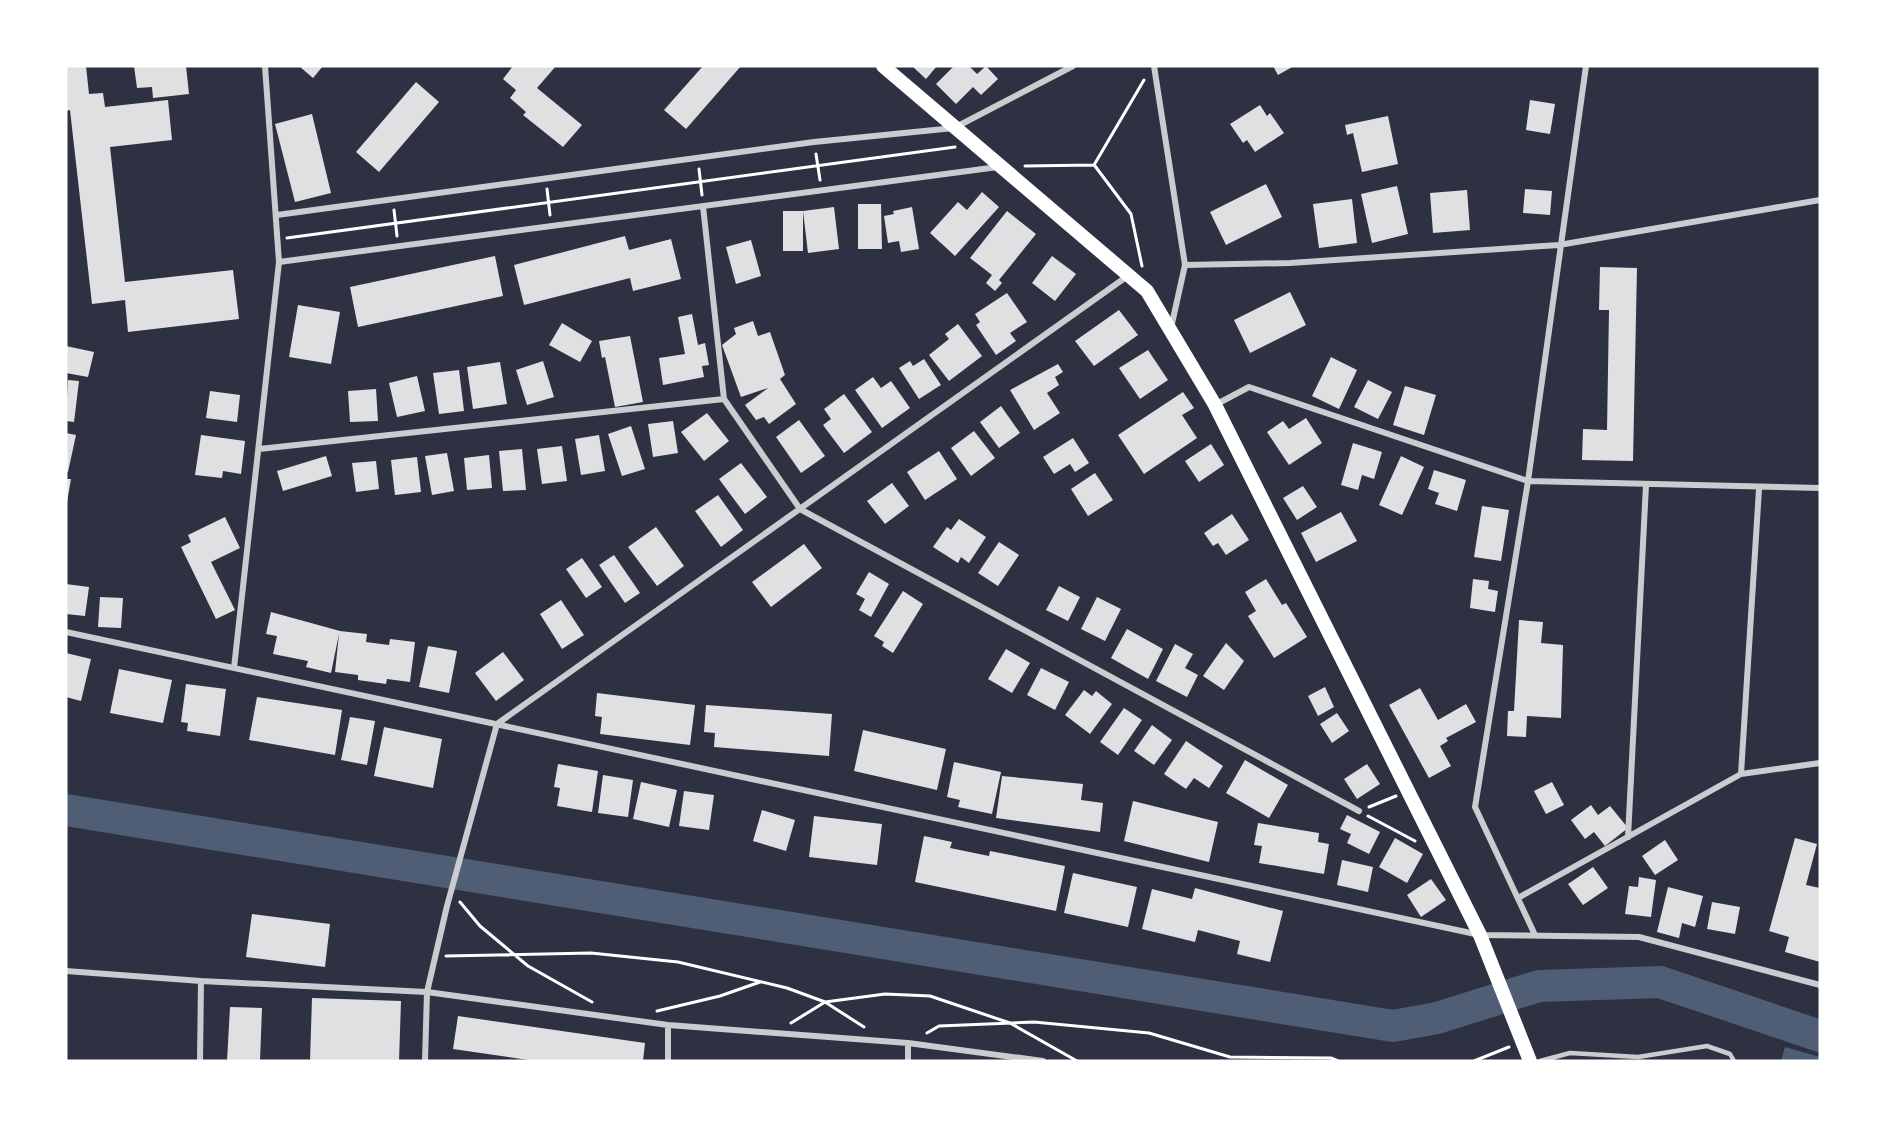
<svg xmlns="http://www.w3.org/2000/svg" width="1886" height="1127" viewBox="0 0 1886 1127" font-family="'Exo 2',sans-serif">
	<rect width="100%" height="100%" fill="#2d3142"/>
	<path fill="#4f5d75" d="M1785,1047L1820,1057V1061H1781Z"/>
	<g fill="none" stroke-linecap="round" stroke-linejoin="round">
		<path stroke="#4f5d75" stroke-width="32" d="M66,810L1393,1026L1437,1018L1539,986L1660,982L1820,1036"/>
	</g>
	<path fill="#e0e0e3" d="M66,66H86L89,94L103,93L105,107L168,100L172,140L110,147L125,282L233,270L239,319L128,332L125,300L92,304L70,110L66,111Z
		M134,66H186L189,94L153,98L152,87L137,88Z
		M299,66H323L313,78Z
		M513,66H556L537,88L582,125L563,147L523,115L526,112L510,98L516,90L503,79Z
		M703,66H741L686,129L664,110Z
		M912,66H937L926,79Z
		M954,66H969L977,74L986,66L998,79L981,95L973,87L956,104L936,84Z
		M1273,66H1294L1278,75Z
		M416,82L439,102L379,172L356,152Z
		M1530,100L1555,104L1550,134L1526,130Z
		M1260,105L1267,116L1270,113L1284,133L1255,152L1247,140L1243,143L1230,124Z
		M312,114L331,193L295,202L275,124Z
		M1388,116L1398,164L1362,172L1353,133L1347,135L1345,125Z
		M1266,184L1282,217L1226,245L1210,212Z
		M1397,186L1408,234L1372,243L1361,194Z
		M1525,189L1552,191L1550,215L1523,213Z
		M1467,190L1470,230L1433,233L1430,193Z
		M982,192L999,207L955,256L930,233L958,202L967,210Z
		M1352,199L1357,243L1319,248L1313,204Z
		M858,204H881L882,249H858Z
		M834,207L839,249L808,253L803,211Z
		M912,207L919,249L901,252L899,241L888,243L884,216L894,214L893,211Z
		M783,211H803V251H783Z
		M1007,211L1036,234L999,280L1002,283L995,291L986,283L992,275L970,258Z
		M625,236L629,250L671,239L681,279L633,291L630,278L524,305L514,265Z
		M751,240L761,276L736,284L726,247Z
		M495,256L503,296L358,327L350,287Z
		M1052,256L1076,274L1055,301L1032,283Z
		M1600,267L1637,268L1633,461L1582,460L1583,429L1607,430L1609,310H1599Z
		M1290,292L1306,325L1250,353L1234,320Z
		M1007,293L1027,322L1010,333L1016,341L996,355L976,325L980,322L975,314Z
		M298,305L340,312L331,364L289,357Z
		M1119,310L1138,335L1094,366L1075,341Z
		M692,314L698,345L705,343L709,365L702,366L704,377L663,385L659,358L685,354L678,317Z
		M753,321L758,336L770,332L785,375L780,379L796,404L769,424L764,417L756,420L745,405L768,388L741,397L722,345L736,334L734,328Z
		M562,323L592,341L580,362L549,345Z
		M958,324L982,356L949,381L929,355L949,339L945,334Z
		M630,336L643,402L615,407L605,357L602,358L599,341Z
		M66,346L94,352L88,377L66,373Z
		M1148,350L1168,380L1140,399L1119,368Z
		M1331,357L1357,370L1339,409L1312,396Z
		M924,359L941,385L919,399L899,368L910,361L913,366Z
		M543,361L554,397L527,405L516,370Z
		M500,362L507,404L473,409L467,367Z
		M1058,364L1063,372L1055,377L1059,385L1047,393L1060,413L1034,430L1010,390Z
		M459,370L464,411L439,414L433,373Z
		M417,376L425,411L397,417L389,383Z
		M873,377L881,388L891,381L910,408L882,428L855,390Z
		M68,380L79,381L74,422L66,421Z
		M1368,380L1392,392L1378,419L1354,407Z
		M1405,386L1436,395L1424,435L1393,425Z
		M376,389L378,421L350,422L348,391Z
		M210,391L240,395L237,422L206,418Z
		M1183,392L1194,408L1182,415L1197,438L1144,474L1118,435Z
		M844,394L872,432L844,453L823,425L831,419L824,409Z
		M1001,406L1020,433L999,448L980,422Z
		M707,413L729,441L704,461L681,432Z
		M1306,418L1322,443L1289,465L1267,432L1283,421L1289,429Z
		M799,420L825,456L801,473L776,437Z
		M673,421L678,453L653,457L648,424Z
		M631,426L645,469L622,476L608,434Z
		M974,431L995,458L971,476L951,448Z
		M66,433L76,435L68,472L66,471Z
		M201,435L245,441L241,474L223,471L222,478L195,475Z
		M599,435L605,471L581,475L575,439Z
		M1073,438L1089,463L1075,472L1070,464L1054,474L1043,457Z
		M1353,443L1382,452L1374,479L1362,475L1358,490L1341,485Z
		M1211,444L1224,465L1199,482L1185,461Z
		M562,446L567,481L542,484L537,449Z
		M522,449L526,490L503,491L499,451Z
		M939,451L957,479L925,500L907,472Z
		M447,453L454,491L432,495L425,456Z
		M489,455L492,488L467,490L464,458Z
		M326,456L332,476L283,491L277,471Z
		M1401,456L1424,467L1402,515L1379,505Z
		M417,457L421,492L395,495L391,460Z
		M376,461L379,489L356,492L352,463Z
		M741,463L767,497L745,514L719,479Z
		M1434,470L1466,480L1457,511L1435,504L1439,493L1428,489Z
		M1095,473L1113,500L1088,516L1071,489Z
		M66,479H71L67,502H66Z
		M892,483L909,506L885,524L867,501Z
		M1303,486L1317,507L1297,520L1283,498Z
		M718,495L743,530L721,547L695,511Z
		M1482,506L1509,510L1501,561L1474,557Z
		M1341,512L1357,541L1316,562L1301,533Z
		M1232,514L1249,540L1226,555L1218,543L1213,546L1204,533Z
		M225,517L240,548L211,562L235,610L216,619L181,547L191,542L188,535Z
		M959,519L986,537L969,563L961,557L958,563L933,547L947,527L951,530Z
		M656,527L684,566L657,586L628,547Z
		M999,542L1019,555L998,586L978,573Z
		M804,544L822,568L771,607L752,582Z
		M614,555L640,593L625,603L599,565Z
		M582,558L602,587L586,598L566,569Z
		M869,572L889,584L871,617L859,610L865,599L856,594Z
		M1266,579L1282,605L1286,603L1307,637L1274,658L1248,616L1256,611L1245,592Z
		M1473,579L1489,581L1488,589L1498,591L1495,612L1470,608Z
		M66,584L89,587L85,616L66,614Z
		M1059,586L1080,597L1068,621L1046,610Z
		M903,591L923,604L893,653L882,646L884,642L874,636Z
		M100,597L123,598L121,628L98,627Z
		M1097,597L1121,609L1105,641L1081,629Z
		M561,600L584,635L562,649L540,614Z
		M271,612L340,631L367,634L366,642L389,645L390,639L415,642L410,682L387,679L386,684L358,680V675L335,672L339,634L331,673L306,667L308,661L273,654L277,636L266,634Z
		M1519,620L1543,622L1541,643L1563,645L1561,718L1527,716L1526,737L1507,736L1508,711H1514Z
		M1127,629L1163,649L1148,679L1111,658Z
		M1226,643L1244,661L1224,690L1203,676Z
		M1175,644L1193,654L1185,668L1198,675L1187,697L1156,681Z
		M428,646L457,651L449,693L419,687Z
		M1006,649L1030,663L1012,693L988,679Z
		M503,652L524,680L496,701L475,673Z
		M66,653L91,659L81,701L66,697Z
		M1041,668L1069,682L1055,710L1027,695Z
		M119,669L172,680L163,723L110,713Z
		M186,684L226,689L220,736L187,731L188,723L181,722Z
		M1325,687L1334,707L1318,716L1308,696Z
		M1420,688L1438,720L1466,704L1476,722L1446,738L1448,741L1440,746L1451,766L1429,778L1389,705Z
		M1084,690L1092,696L1096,691L1112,704L1090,734L1065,715Z
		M597,693L695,705L690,745L600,734L602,717L595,716Z
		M257,697L342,710L335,755L249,740Z
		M706,705L832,714L829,756L714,747L715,733L704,732Z
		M1124,708L1142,720L1118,755L1100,742Z
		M1337,713L1349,731L1332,743L1320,724Z
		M350,717L375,721L367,765L341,760Z
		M1152,725L1172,740L1154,765L1134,751Z
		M384,727L442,739L433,788L374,776Z
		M863,730L946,749L937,790L854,771Z
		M1186,741L1223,766L1209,788L1194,778L1186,789L1164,774Z
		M1245,760L1288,785L1269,818L1226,793Z
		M954,762L1001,772L992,814L958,807L960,800L947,797Z
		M558,764L598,771L592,812L557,806L560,788L554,787Z
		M1367,764L1380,784L1357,799L1344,779Z
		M603,775L633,780L628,817L598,813Z
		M1002,776L1083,784L1081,800L1103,803L1100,832L996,818Z
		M641,782L677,790L669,827L633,819Z
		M1552,782L1564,805L1546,814L1534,791Z
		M684,791L714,795L709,830L679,826Z
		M1133,801L1218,822L1209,862L1124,841Z
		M1591,805L1598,815L1610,806L1628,828L1605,846L1594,832L1585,839L1571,820Z
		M762,810L795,820L786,851L753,841Z
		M1347,815L1380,832L1369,854L1347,843L1351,834L1340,829Z
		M814,816L882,824L877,865L809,857Z
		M1258,823L1319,833L1318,842L1329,844L1324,874L1259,863L1262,846L1254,845Z
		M924,836L952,842L950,848L989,856L990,851L1065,866L1056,911L915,882Z
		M1395,838L1423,854L1407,883L1379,867Z
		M1795,838L1817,844L1806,885L1820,888V962L1785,952L1789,937L1769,931Z
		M1665,840L1678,860L1655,875L1642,856Z
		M1342,860L1373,867L1368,892L1337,885Z
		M1593,867L1608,888L1583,905L1568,884Z
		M1073,873L1137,887L1128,927L1064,913Z
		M1639,877L1656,880L1651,917L1625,914L1629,886L1638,887Z
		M1431,879L1446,900L1421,917L1407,895Z
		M1668,887L1703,896L1695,927L1682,923L1679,938L1657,932Z
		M1195,888L1283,911L1270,962L1237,954L1240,941L1198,930L1195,942L1142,929L1152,889L1192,899Z
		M1712,902L1740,907L1735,934L1707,929Z
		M252,914L330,924L325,967L246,957Z
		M312,998L401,1001L399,1061H310Z
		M230,1007L262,1008L260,1061H227Z
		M458,1016L645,1043L643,1061H535L453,1049Z"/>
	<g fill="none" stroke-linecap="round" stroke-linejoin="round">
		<path stroke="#fff" stroke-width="3" d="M816,154L820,180
			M1025,166L1094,165L1144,80
			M1095,166L1131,214L1142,266
			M699,169L702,195
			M547,189L550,215
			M394,210L397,236
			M287,238L955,147
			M1369,807L1396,796
			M1368,816L1415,841
			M460,902L480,926L528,966L592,1002
			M446,956L591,953L678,962L787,988L825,1002L864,1027
			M657,1011L720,996L760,982
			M791,1023L825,1002L885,994L930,996L1010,1023L1077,1061
			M927,1033L939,1026L1034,1022L1149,1033L1230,1057L1331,1058L1338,1061
			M1474,1061L1509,1047"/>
		<path stroke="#caccd0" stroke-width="4.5" d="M1540,1061L1570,1053L1638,1057L1707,1046L1730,1054L1734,1061"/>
		<path stroke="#caccd0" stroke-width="6" d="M1154,66L1185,265L1171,328
			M703,206L724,399L800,509L1359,811
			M277,215L814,142L954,128L1073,66
			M279,262L998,167
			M1185,265L1290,263L1559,245L1820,200
			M1215,405L1249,387L1528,481L1820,488
			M259,449L724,399
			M66,632L1480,935L1639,937L1820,985
			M234,668L279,262L265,66
			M1741,774L1759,489
			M1628,837L1646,485
			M1518,898L1741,774L1820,763
			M1535,935L1475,807L1528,481L1586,66
			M66,971L201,981L427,992L668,1025L908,1043L1043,1061
			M908,1043V1061
			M200,1061L201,981
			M425,1061L427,992L447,906L497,724L1129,275
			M668,1061V1025"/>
		<path stroke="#fff" stroke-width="14" d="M883,66L1147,291L1215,405L1480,935L1530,1061"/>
	</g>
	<rect width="1886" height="1127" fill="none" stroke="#ffffff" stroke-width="135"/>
</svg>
